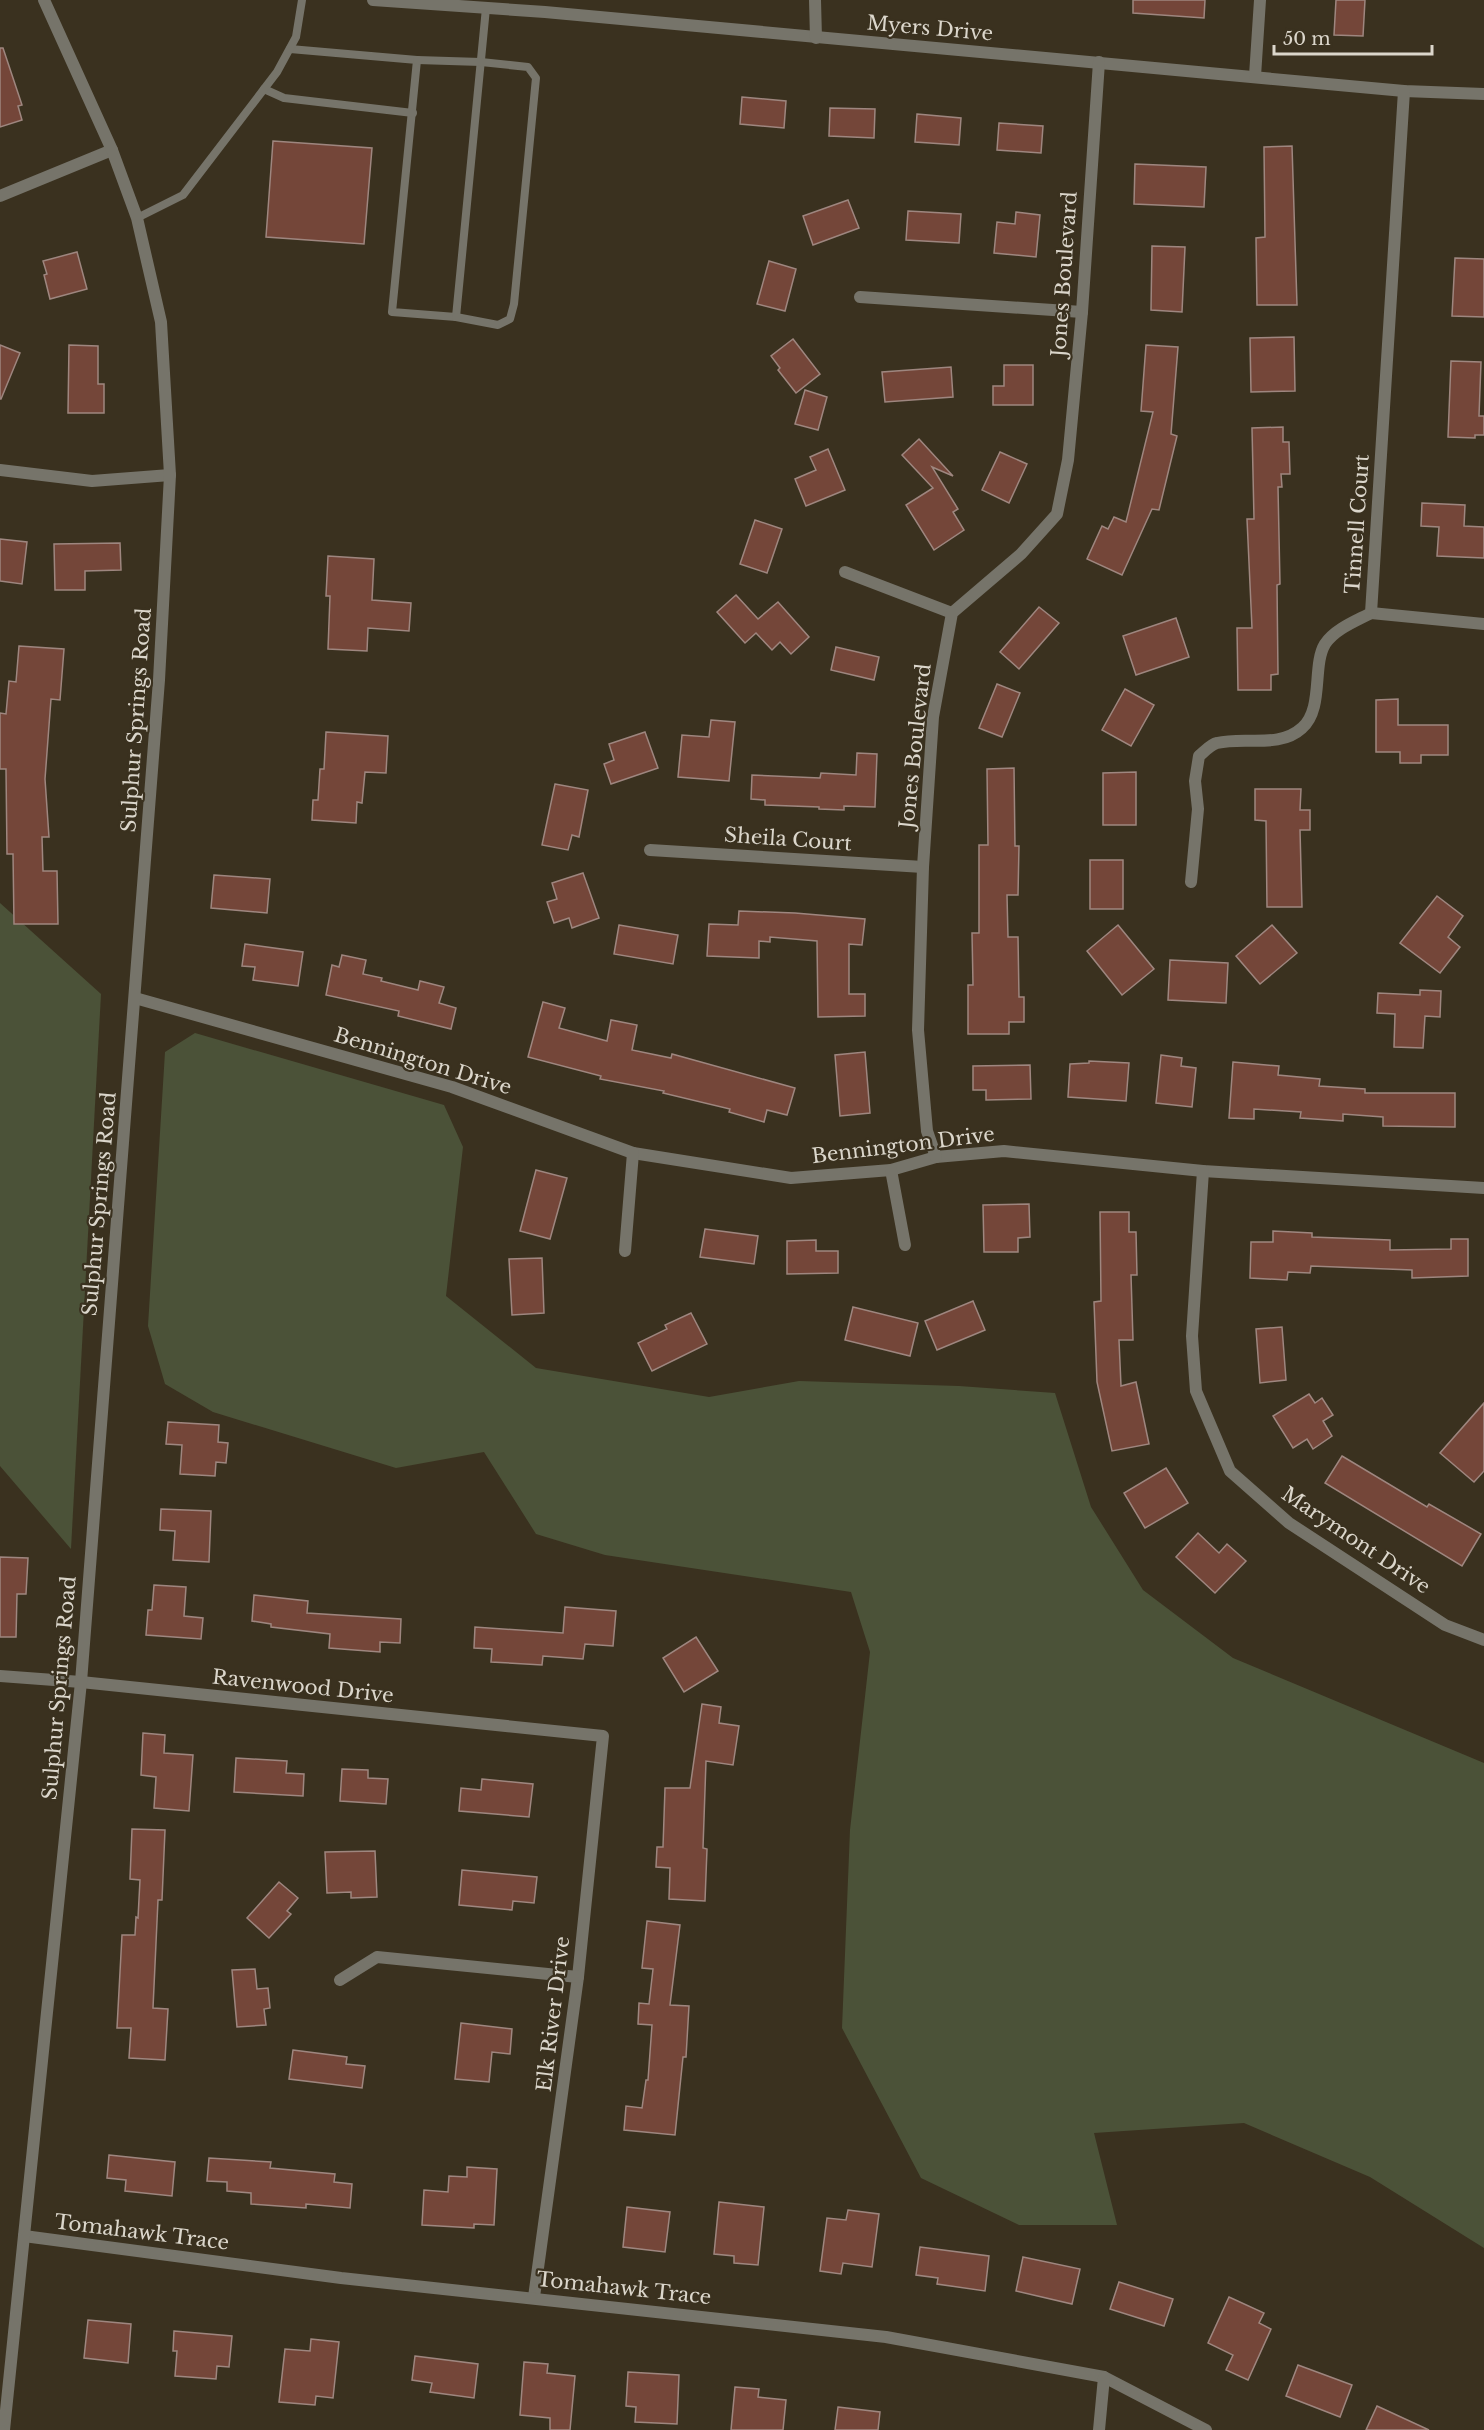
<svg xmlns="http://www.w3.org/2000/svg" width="1484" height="2430" viewBox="0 0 1484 2430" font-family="'Libre Baskerville',serif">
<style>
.green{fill:#4b5238}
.building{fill:#744639;stroke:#9e867f;stroke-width:1.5}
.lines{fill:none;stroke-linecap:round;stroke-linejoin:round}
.service{stroke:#76746a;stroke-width:8}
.minor{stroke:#76746a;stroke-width:12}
.tertiary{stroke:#76746a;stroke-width:12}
.labels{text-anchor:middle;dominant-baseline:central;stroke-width:4.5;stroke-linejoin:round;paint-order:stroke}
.street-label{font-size:20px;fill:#dbd6cb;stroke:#3a311f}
</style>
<rect width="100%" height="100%" fill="#3a311f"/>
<!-- green -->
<g class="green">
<polygon points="0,903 101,994 71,1549 0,1466"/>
<polygon points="195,1033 444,1105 463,1147 446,1296 536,1368 709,1397 799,1381 959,1386 1055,1393 1091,1507 1143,1590 1233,1658 1484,1763 1484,2248 1370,2177 1244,2123 1094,2133 1117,2225 1019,2225 921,2178 842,2028 850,1830 870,1652 851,1592 605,1555 536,1534 484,1452 396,1468 213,1412 165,1384 148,1326 165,1052"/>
</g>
<!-- building -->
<g class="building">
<polygon points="1133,0 1205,0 1204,18 1133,13"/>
<polygon points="1336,0 1365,0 1363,36 1334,35"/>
<polygon points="0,48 3,48 22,105 18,106 22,120 0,127"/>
<polygon points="742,97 786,101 784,128 740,124"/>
<polygon points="830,108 875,109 874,138 829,136"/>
<polygon points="917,114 961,118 959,145 915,142"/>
<polygon points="999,123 1043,126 1041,153 997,150"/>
<polygon points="273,141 372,148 364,244 266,237"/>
<polygon points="1292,146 1297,305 1257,305 1256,238 1265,237 1264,147"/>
<polygon points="1135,164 1206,167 1204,207 1134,204"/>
<polygon points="848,200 859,228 813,245 803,216"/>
<polygon points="908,211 961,214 959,243 906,240"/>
<polygon points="1016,212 1040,215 1036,257 994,253 997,222 1015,224"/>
<polygon points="1152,246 1185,247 1182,312 1151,310"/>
<polygon points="77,252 87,289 50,299 44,275 47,274 43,261"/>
<polygon points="1455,258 1484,259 1484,317 1452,316"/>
<polygon points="769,261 796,269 785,311 757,304"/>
<polygon points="1294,337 1295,391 1251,392 1250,338"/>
<polygon points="793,339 820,374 796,393 778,370 780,368 771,356"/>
<polygon points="0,345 20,353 1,399 0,399"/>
<polygon points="69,345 98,346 98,384 104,384 104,413 68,413"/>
<polygon points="1146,345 1178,347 1171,434 1177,436 1159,510 1152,509 1122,575 1087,559 1102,526 1108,529 1114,517 1126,522 1153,412 1141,411"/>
<polygon points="1451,361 1481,362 1479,416 1484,416 1484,435 1475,435 1475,438 1448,437"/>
<polygon points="1004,365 1033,365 1033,405 993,405 993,386 1004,386"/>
<polygon points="951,367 953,397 885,402 882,372"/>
<polygon points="805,390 827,397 818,430 795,424"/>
<polygon points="1283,427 1283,442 1289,442 1290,474 1281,474 1282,487 1278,487 1280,584 1277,585 1278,674 1271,675 1271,690 1238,690 1237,628 1252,628 1247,519 1254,519 1252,428"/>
<polygon points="919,439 953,476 932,467 958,509 953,512 964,530 934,550 906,505 933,488 902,455"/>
<polygon points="828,449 845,490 806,506 795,479 816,470 810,457"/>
<polygon points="1000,452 1027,464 1009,503 982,490"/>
<polygon points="1422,503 1465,505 1464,526 1484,527 1484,558 1437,556 1439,527 1421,526"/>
<polygon points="755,520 782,529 767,573 740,564"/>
<polygon points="0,539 27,542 22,584 0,581"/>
<polygon points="120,543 121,570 85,571 85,590 55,590 54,544"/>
<polygon points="328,556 374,559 372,600 411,603 409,631 368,628 367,651 328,649 330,596 326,596"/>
<polygon points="736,595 758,619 778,602 809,637 791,654 780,642 772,650 756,633 745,643 717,612"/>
<polygon points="1039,607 1059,623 1019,669 1000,652"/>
<polygon points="1176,618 1189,657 1136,675 1123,636"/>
<polygon points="19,646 64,649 60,700 51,699 45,779 49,837 42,837 43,871 57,871 58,924 14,924 13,854 7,854 6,769 0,769 0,713 6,714 9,681 16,682"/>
<polygon points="836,647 879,657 874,680 831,670"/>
<polygon points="997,684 1020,693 1002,737 979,728"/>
<polygon points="1125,689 1154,705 1131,746 1102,730"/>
<polygon points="1398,699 1398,725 1448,725 1448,755 1421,755 1421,763 1400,763 1400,752 1376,752 1376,700"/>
<polygon points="711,720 735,722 729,781 678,777 682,735 709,737"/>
<polygon points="326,732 388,736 386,773 365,772 362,803 357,802 356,823 312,820 313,800 318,800 320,769 324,769"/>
<polygon points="645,732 658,768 611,784 604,764 614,760 609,744"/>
<polygon points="857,753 877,754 875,807 844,806 844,810 819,809 819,807 765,805 765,800 751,799 752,775 820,778 821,773 856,775"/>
<polygon points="1014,768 1015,846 1019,846 1018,895 1007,895 1008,937 1018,937 1019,997 1024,997 1024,1022 1009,1022 1009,1034 968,1034 968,985 973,985 972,933 979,933 979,845 988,845 987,769"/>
<polygon points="1136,772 1136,825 1103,825 1103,773"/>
<polygon points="555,784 588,790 579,837 572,835 568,850 542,845"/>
<polygon points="1255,789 1301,789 1300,810 1310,810 1310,830 1300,830 1302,907 1267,907 1266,821 1255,820"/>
<rect x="1090" y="860" width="33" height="49"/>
<polygon points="583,873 599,918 572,928 569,918 554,923 547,902 557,899 552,883"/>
<polygon points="214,875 270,879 267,913 211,908"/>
<polygon points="1437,896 1463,916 1448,937 1460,947 1440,973 1400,943"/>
<polygon points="739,911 795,913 865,919 862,945 849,944 849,994 865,994 865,1016 818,1017 817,941 770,937 770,942 759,941 759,958 707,956 709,924 738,925"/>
<polygon points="619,925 678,935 673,964 614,954"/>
<polygon points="1118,925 1154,969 1122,995 1087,951"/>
<polygon points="1272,925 1297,953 1260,984 1236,956"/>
<polygon points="245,944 303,952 298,986 253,980 255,967 242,966"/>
<polygon points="342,955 366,960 363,974 382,978 381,981 418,990 420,981 444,987 439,1003 456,1008 451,1029 398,1016 399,1011 326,995 332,965 339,967"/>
<polygon points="1170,960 1228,963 1226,1003 1168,1000"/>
<polygon points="1420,990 1441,991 1440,1017 1425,1016 1423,1048 1394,1047 1395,1014 1377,1013 1378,993 1420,995"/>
<polygon points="543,1002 565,1008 559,1028 607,1041 611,1020 637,1025 632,1050 671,1058 672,1054 795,1088 787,1115 767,1110 764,1122 729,1112 730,1109 663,1093 664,1091 600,1079 601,1076 528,1057"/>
<polygon points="865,1052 870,1113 840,1116 835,1055"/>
<polygon points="1161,1055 1182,1058 1181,1066 1196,1068 1192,1107 1156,1103"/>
<polygon points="1089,1061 1129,1063 1126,1101 1068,1097 1070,1064 1089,1063"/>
<polygon points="1233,1062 1279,1066 1278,1075 1320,1079 1319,1086 1365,1089 1365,1093 1455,1093 1455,1127 1383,1126 1383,1117 1343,1114 1343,1121 1300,1118 1301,1112 1254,1109 1254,1119 1229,1118"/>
<polygon points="1030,1065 1031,1099 986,1100 986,1090 973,1090 973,1066"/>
<polygon points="536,1170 567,1178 550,1239 520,1231"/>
<polygon points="1029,1204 1030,1237 1018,1238 1018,1252 984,1252 983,1205"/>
<polygon points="1100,1212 1129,1212 1129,1232 1136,1232 1137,1275 1131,1275 1133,1340 1119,1340 1121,1386 1136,1382 1149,1444 1112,1451 1097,1382 1094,1302 1101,1301"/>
<polygon points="705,1229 758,1236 754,1264 700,1257"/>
<polygon points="1273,1231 1312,1233 1312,1237 1390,1240 1390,1250 1451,1249 1451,1239 1468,1239 1468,1276 1412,1278 1412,1270 1311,1266 1310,1273 1288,1272 1287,1280 1250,1278 1251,1242 1273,1242"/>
<polygon points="816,1240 816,1251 838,1251 838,1273 787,1274 787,1241"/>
<polygon points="542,1258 544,1313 512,1315 509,1259"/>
<polygon points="973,1301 985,1330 937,1350 925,1321"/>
<polygon points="853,1307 918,1323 910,1356 845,1340"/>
<polygon points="691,1313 707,1344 652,1371 638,1343 667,1329 665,1325"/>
<polygon points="1282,1327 1286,1380 1260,1383 1256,1329"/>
<polygon points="1309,1394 1315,1403 1322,1398 1333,1415 1323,1421 1332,1436 1313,1449 1307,1439 1293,1448 1273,1416"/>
<polygon points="1484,1403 1484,1471 1474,1482 1440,1453"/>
<polygon points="168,1422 219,1425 218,1442 228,1443 226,1463 216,1462 215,1476 180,1474 182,1445 166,1444"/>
<polygon points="1342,1456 1427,1507 1429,1504 1481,1534 1462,1566 1325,1483"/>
<polygon points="1166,1468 1188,1503 1145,1528 1124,1493"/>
<polygon points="161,1509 211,1511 209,1562 173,1560 175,1531 160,1530"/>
<polygon points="1198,1533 1219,1553 1227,1544 1246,1561 1215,1593 1176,1557"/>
<polygon points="0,1557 28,1558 26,1594 17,1594 16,1637 0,1637"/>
<polygon points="154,1585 186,1587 184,1616 203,1618 201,1639 146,1635 148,1610 152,1610"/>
<polygon points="254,1595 308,1601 307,1613 401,1619 400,1643 380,1642 380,1652 329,1648 330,1634 271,1627 271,1624 252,1621"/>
<polygon points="565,1607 616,1611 613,1646 585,1644 583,1659 543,1656 542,1665 491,1662 492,1649 474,1648 475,1627 563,1633"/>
<polygon points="696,1637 718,1671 684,1692 663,1658"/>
<polygon points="702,1704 721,1707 719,1723 739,1726 733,1765 706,1761 703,1848 707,1849 705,1901 669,1899 670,1868 656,1867 657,1847 663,1847 665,1788 690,1788"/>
<polygon points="143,1733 165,1735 164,1753 193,1755 189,1811 154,1808 156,1777 141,1775"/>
<polygon points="236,1758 287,1761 286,1773 304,1774 303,1796 234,1792"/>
<polygon points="342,1769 368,1770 368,1778 388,1779 386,1804 340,1801"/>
<polygon points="482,1779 533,1784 529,1817 459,1811 461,1788 481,1790"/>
<polygon points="132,1829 165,1830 162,1900 158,1900 153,2008 168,2009 165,2060 129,2058 131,2028 117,2028 122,1935 135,1935 136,1917 138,1918 140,1880 130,1879"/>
<polygon points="375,1851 377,1897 351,1898 351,1892 327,1893 325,1852"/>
<polygon points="462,1870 537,1877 534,1903 513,1901 512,1910 459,1905"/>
<polygon points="279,1882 298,1898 287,1911 291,1914 269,1938 247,1918"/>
<polygon points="647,1921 680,1925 670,2005 689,2006 686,2057 683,2057 675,2135 624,2130 626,2106 642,2108 646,2080 648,2080 652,2025 638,2024 639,2003 649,2004 653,1969 642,1968"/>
<polygon points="255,1969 257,1989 268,1988 270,2008 264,2009 266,2025 237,2027 232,1970"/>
<polygon points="461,2023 512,2029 510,2054 492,2052 489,2082 455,2079"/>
<polygon points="293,2050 347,2057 346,2064 365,2066 362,2088 289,2079"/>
<polygon points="109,2155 175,2162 172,2196 125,2191 126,2180 107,2178"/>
<polygon points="209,2158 271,2162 270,2168 335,2174 334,2182 352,2184 350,2208 306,2204 306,2208 251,2204 251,2193 227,2191 227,2182 207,2181"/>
<polygon points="467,2167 497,2169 494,2225 474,2224 474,2228 422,2225 424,2190 448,2192 449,2176 467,2177"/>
<polygon points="719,2202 764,2207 758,2265 734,2263 734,2256 714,2254"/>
<polygon points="627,2207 670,2212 665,2252 623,2247"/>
<polygon points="848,2210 879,2214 872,2267 843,2263 841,2274 820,2271 827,2218 846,2220"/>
<polygon points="920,2247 989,2256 985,2291 937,2284 938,2278 916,2275"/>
<polygon points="1023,2257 1080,2269 1072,2304 1016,2291"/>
<polygon points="1119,2282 1173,2299 1164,2326 1110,2309"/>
<polygon points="1229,2297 1264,2313 1259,2323 1271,2329 1248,2380 1226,2370 1233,2355 1208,2343"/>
<polygon points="88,2320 131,2324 128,2363 84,2358"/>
<polygon points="174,2331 232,2336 229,2367 217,2366 216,2379 175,2376 177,2351 173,2351"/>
<polygon points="311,2339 339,2342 333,2398 316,2396 315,2405 279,2402 285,2349 310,2351"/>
<polygon points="415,2356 478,2364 474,2398 430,2392 432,2383 412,2380"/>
<polygon points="524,2362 548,2364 547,2373 575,2376 570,2430 550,2430 550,2418 520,2415"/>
<polygon points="1298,2365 1352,2385 1340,2417 1286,2396"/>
<polygon points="628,2372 679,2375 677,2424 635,2422 636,2407 626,2406"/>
<polygon points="735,2387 759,2389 758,2397 786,2400 783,2430 731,2430"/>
<polygon points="1377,2406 1429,2430 1366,2430"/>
<polygon points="838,2407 880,2412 878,2430 835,2430"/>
</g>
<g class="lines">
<!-- service -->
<g class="service">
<polyline points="290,49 417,60 392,312 456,317 486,8"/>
<polyline points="417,60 481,62 528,67 536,78 514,304 510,319 498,325 456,317"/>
<polyline points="264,89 284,98 413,113"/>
<polyline points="137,218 183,195 264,89 277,72 296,37 302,0"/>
</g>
<!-- minor -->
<g class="minor">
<polyline points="373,0 545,12 1404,91 1484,94"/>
<polyline points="815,0 816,38"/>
<polyline points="1255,76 1260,0"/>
<polyline points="0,196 112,150"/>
<polyline points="860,297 1082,312"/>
<polyline points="0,470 92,481 170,475"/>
<polyline points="845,572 952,613"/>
<polyline points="1371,613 1484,624"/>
<polyline points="650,850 923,867"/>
<path d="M1191 882 1198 809 1195 781 1199 756C1204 752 1211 744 1217 743 1245 736 1279 749 1302 728 1324 709 1312 665 1325 644 1335 629 1356 621 1371 613L1404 91"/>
<polyline points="135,998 452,1087 633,1153 791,1178 891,1170 936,1157 1004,1151 1203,1171 1484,1188"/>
<polyline points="936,1157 927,1131 918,1030 923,867 933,717 952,613 1021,554 1057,514 1068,460 1082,312 1099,62"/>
<polyline points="891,1170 905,1245"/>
<polyline points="1203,1171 1192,1336 1196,1391 1230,1471 1289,1523 1445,1625 1484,1640"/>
<polyline points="625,1251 633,1153"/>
<polyline points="0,1676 81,1682 603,1736 578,1977 534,2297"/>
<polyline points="340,1980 377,1957 578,1977"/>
<polyline points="24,2236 341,2278 886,2337 1104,2377 1206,2430"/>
<polyline points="1099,2430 1104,2377"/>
</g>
<!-- tertiary -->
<polyline class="tertiary" points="4,2430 81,1682 159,680 170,475 161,322 137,218 112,150 44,0"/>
</g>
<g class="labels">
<!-- street labels -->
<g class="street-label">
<text transform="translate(930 28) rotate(5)">Myers Drive</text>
<text transform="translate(1064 274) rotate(-86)">Jones Boulevard</text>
<text transform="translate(1357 524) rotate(-86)">Tinnell Court</text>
<text transform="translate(136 720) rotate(-86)">Sulphur Springs Road</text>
<text transform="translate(915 746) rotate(-84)">Jones Boulevard</text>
<text transform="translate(788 839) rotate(4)">Sheila Court</text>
<text transform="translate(423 1061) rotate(17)">Bennington Drive</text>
<text transform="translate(903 1145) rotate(-7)">Bennington Drive</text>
<text transform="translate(99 1204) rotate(-85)">Sulphur Springs Road</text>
<text transform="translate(1356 1540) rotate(34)">Marymont Drive</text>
<text transform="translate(303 1686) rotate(6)">Ravenwood Drive</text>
<text transform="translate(59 1688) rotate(-85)">Sulphur Springs Road</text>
<text transform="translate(553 2014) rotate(-83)">Elk River Drive</text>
<text transform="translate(142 2232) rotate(7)">Tomahawk Trace</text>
<text transform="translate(624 2288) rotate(6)">Tomahawk Trace</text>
</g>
</g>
<!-- scale -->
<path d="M1274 45v9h158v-9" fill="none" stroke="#dbd6cb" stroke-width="3"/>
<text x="1283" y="45" font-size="18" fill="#dbd6cb" stroke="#3a311f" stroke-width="4.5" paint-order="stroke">50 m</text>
</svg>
